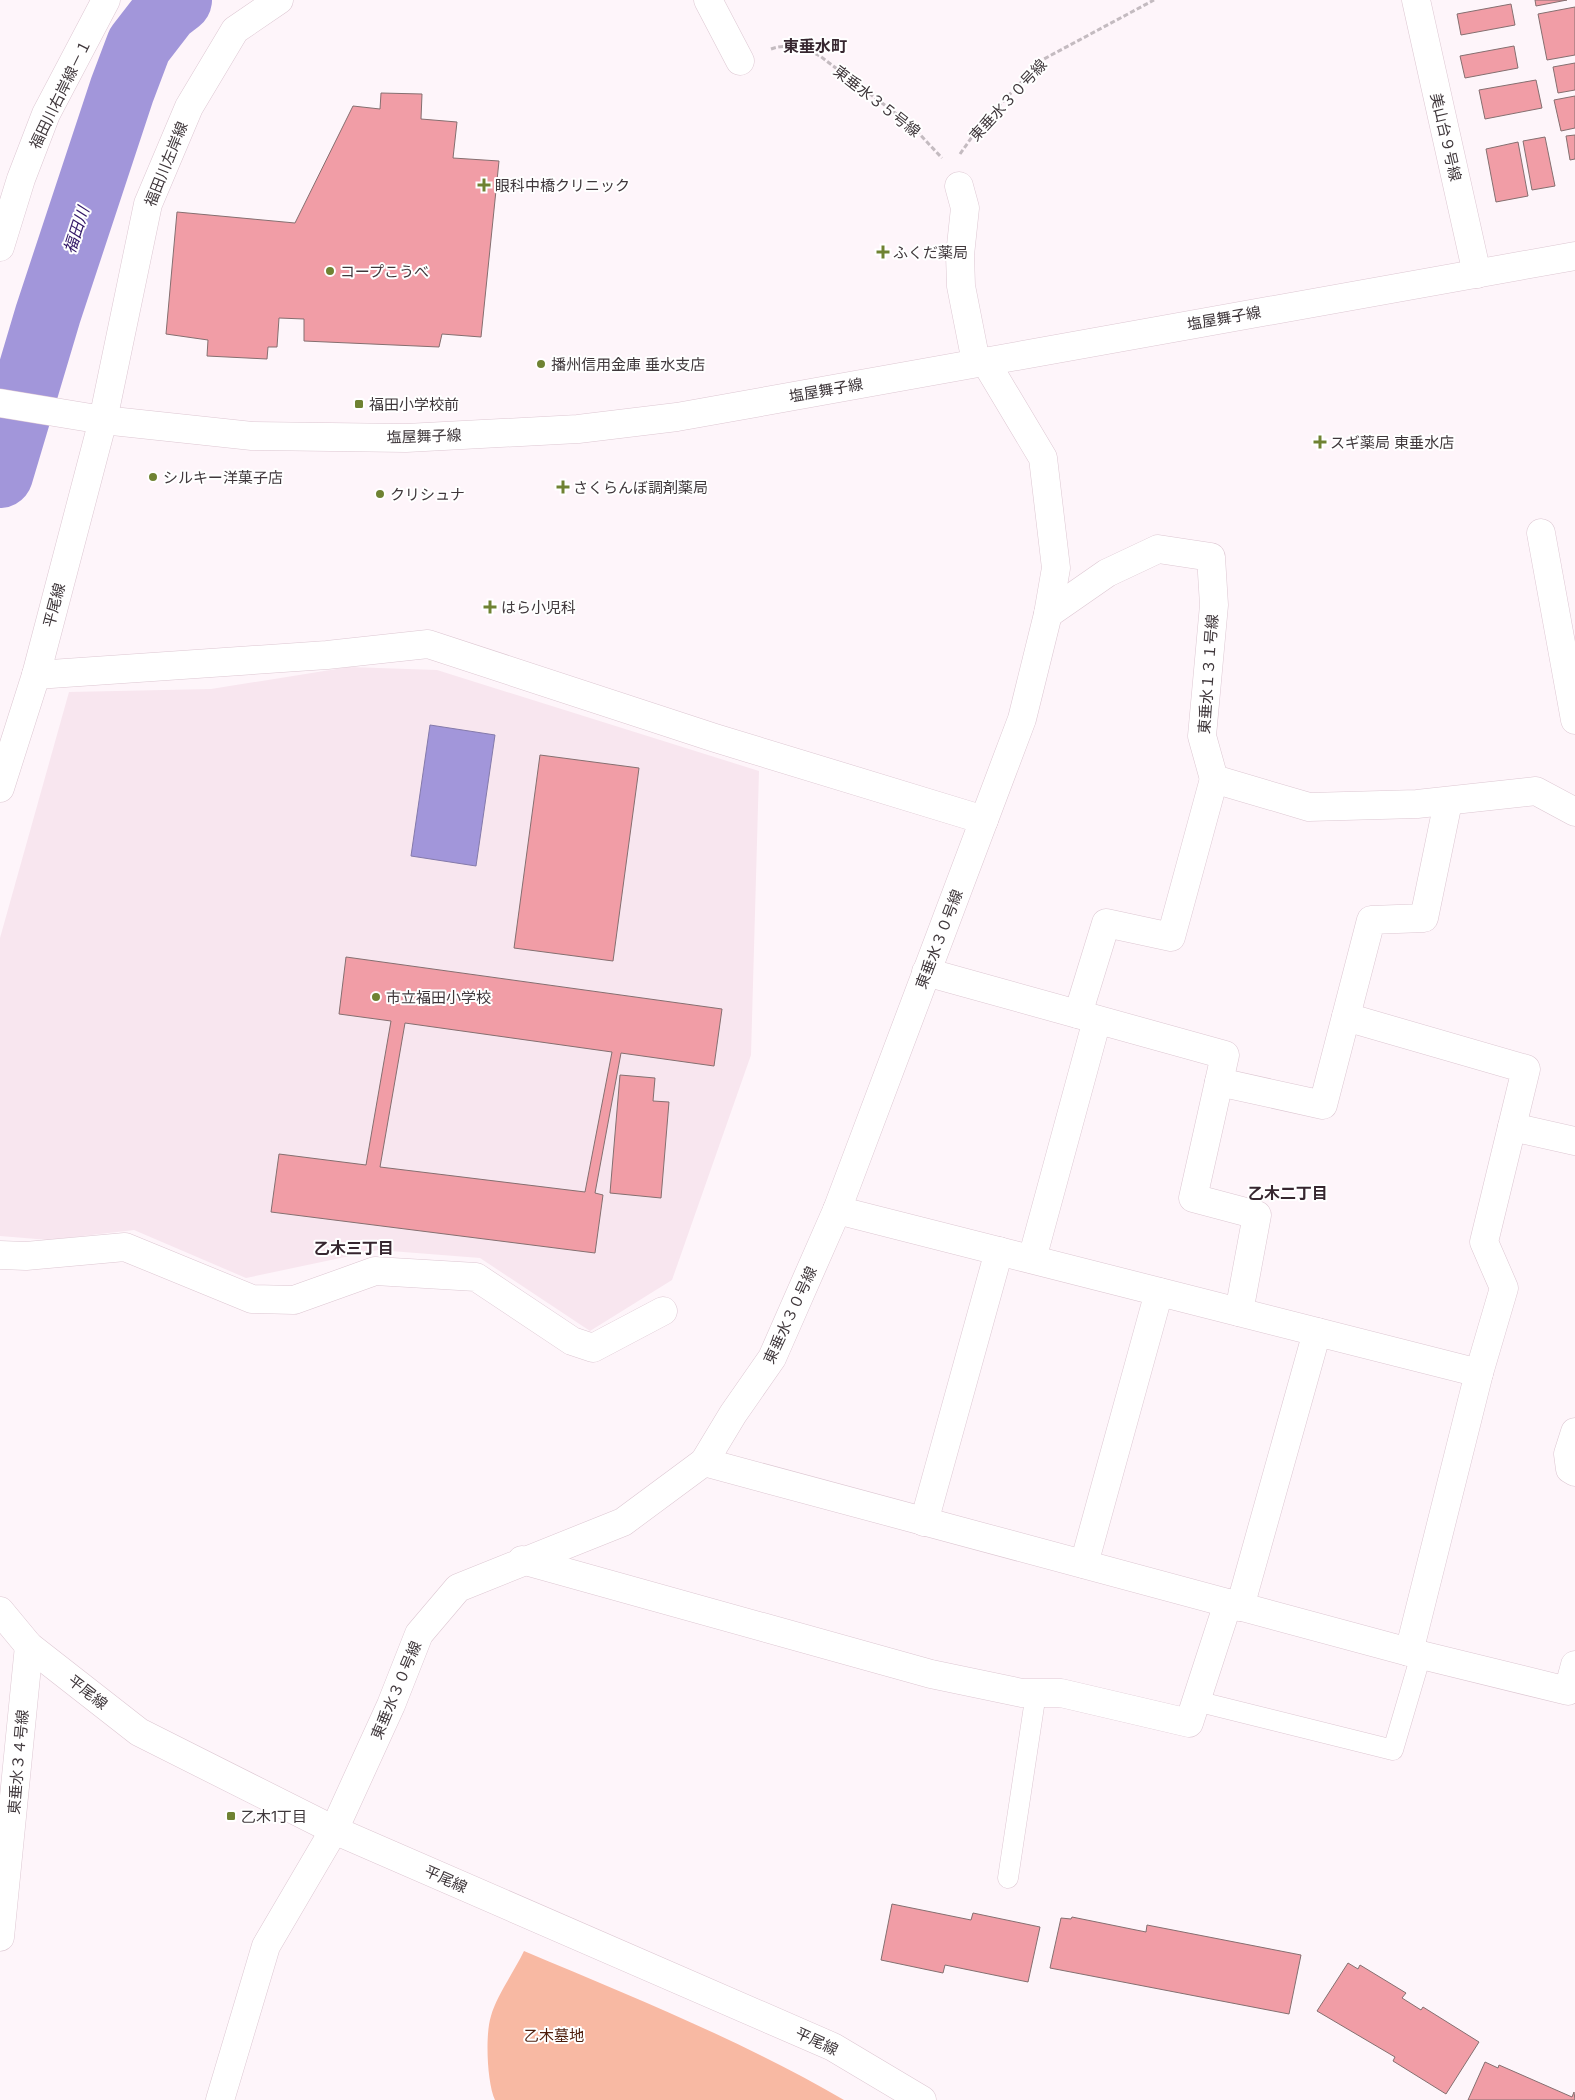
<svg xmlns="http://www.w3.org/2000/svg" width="1575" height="2100" viewBox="0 0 1575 2100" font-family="Inter,'Noto Sans JP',sans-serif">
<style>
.built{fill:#f8e6ef}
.green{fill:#f8b9a3}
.water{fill:#a296da;stroke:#847aaa}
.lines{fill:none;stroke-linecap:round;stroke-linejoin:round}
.river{stroke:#a296da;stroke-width:66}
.building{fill:#f19da6;stroke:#856f70;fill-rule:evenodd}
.lane-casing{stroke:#ddc7d2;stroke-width:21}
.street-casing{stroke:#ddc7d2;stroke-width:29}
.secondary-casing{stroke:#ddc7d2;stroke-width:29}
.path{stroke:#c4bbc0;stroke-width:3;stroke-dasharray:5 2.5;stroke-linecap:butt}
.lane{stroke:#fff;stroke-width:20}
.street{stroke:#fff;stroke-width:28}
.secondary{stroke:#fff;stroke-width:28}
.poi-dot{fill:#6f8232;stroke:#fff;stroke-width:2}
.labels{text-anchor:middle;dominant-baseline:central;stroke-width:4;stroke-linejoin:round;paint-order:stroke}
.street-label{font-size:15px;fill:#3f373b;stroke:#fff}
.poi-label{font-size:15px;fill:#3f373b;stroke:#fff;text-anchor:start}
.park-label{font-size:15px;fill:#4d1d0b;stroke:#fff}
.neighbourhood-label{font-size:16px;font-weight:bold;fill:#36262f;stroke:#fff}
.water-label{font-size:16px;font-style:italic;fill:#311666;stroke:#fff}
</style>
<rect width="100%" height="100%" fill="#fef5fa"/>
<!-- built -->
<polygon class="built" points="349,667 437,670 759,771 751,1055 672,1280 590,1331 480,1258 378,1250 246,1278 134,1230 49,1240 0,1236 0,938 69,692 211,689"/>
<!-- green -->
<path class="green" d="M524 1951C633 1997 743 2041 844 2100H495C487 2083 485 2034 491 2016 496 1997 515 1970 524 1951Z"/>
<!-- water -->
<polygon class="water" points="430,725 495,735 476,866 411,856"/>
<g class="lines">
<!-- river -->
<polyline class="river" points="0,475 48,314 122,90 139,45 166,10 179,0"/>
</g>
<!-- building -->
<g class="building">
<polygon points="1535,0 1567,0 1536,6"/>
<polygon points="1511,4 1515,25 1461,35 1457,14"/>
<polygon points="1575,7 1575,55 1547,60 1538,14"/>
<polygon points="1514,46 1518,68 1465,78 1460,56"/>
<polygon points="1575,63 1575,90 1558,93 1553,67"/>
<polygon points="1536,80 1542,108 1485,119 1479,90"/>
<polygon points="381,93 422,94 421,119 457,122 453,158 499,161 481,337 442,334 439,347 304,341 304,319 279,318 277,347 268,347 267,359 207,356 208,340 166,334 177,212 295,223 353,106 380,109"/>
<polygon points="1575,96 1575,128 1561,131 1554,100"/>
<polygon points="1575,135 1575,159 1570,160 1566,136"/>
<polygon points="1545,137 1555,186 1532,190 1523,141"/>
<polygon points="1518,142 1528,196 1496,202 1486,149"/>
<polygon points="540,755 639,768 613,961 514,948"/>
<path d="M346 957 722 1009 714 1066 621 1053 595 1193 603 1195 595 1253 271 1212 279 1154 366 1165 391 1021 339 1014ZM405 1023 612 1052 585 1192 380 1167Z"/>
<polygon points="620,1075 655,1078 653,1101 669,1102 661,1198 610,1193"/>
<polygon points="892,1904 971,1920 973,1913 1040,1927 1028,1982 945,1965 943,1973 881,1960"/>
<polygon points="1072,1917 1146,1932 1147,1925 1301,1955 1289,2014 1050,1968 1061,1918 1071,1919"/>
<polygon points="1348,1963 1358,1969 1360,1965 1406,1993 1402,1998 1421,2010 1423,2007 1479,2042 1446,2094 1393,2061 1395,2057 1317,2011"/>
<polygon points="1485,2062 1498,2068 1499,2065 1572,2097 1574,2092 1575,2100 1468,2100"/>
</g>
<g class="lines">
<!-- lane casing -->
<g class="lane-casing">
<g id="lane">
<polyline points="1196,1701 1393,1750 1421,1655"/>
<polyline points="1008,1878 1036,1693"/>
</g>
</g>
<!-- street casing -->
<g class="street-casing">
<g id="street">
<polyline points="708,0 740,61"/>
<polyline points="1416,0 1477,274"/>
<polyline points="959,186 965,208 960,255 961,286 976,362"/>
<polyline points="0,247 21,179 46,114 106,0"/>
<polyline points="103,420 148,204 189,107 235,30 279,0"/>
<polyline points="1541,533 1575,720"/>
<polyline points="1048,614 1107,573 1158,549 1211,557 1214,605 1202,736 1214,779 1309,807 1417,804 1536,791 1575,812"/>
<polyline points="36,675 327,655 428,644 715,738 984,820"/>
<polyline points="926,972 1225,1055 1193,1198 1257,1215 1239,1312"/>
<polyline points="1078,1014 1106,923 1171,937 1214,779"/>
<polyline points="1346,1017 1526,1069 1484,1242 1504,1288 1479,1373"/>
<polyline points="1219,1082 1323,1105 1371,920 1424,918 1448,802"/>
<polyline points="1512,1127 1575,1141"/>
<polyline points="837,1210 1479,1373 1409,1652"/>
<polyline points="0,1255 26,1256 125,1247 252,1299 294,1300 375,1271 476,1277 572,1341 593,1348 663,1311"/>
<polyline points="1032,1259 1097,1020"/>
<polyline points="1575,1432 1568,1454 1570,1469 1575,1472"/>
<polyline points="704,1462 1409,1652 1568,1691 1575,1665"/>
<polyline points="924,1522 999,1251"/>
<polyline points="522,1560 931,1674 1022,1693 1061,1693 1189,1723 1228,1603"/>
<polyline points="1084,1564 1159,1292"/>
<polyline points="1240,1607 1317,1332"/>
<polyline points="0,1937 29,1646"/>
<polyline points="220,2100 266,1946 334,1830 391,1705 419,1634 458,1588 623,1522 704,1462 733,1414 772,1358 837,1210 1022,719 1048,614 1056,568 1043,458 985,361"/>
</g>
</g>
<!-- secondary casing -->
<g class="secondary-casing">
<g id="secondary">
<polyline points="0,403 103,420 252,436 406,438 578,429 677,417 1575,256"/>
<polyline points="0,788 36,675 103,420"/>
<polyline points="0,1611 29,1646 139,1732 334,1830 833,2047 922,2100"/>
</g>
</g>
<!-- path -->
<g class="path">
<path d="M771 49C787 43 805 48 820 56L911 125 942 158"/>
<polyline points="960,154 979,127 1042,60 1154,0"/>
</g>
<!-- lane -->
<use href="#lane" class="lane"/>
<!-- street -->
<use href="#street" class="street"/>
<!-- secondary -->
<use href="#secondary" class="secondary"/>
</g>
<!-- markers -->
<g class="poi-dot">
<path d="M481.5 177.5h5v5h5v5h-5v5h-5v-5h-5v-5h5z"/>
<path d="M880.5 244.5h5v5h5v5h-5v5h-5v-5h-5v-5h5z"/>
<circle cx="330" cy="271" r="5"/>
<circle cx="541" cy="364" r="5"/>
<rect x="354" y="399" width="10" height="10" rx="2.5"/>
<path d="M1317.5 434.5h5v5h5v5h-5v5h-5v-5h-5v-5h5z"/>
<circle cx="153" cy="477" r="5"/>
<path d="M560.5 479.5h5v5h5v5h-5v5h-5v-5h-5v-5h5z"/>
<circle cx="380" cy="494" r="5"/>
<path d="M487.5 599.5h5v5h5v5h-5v5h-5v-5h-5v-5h5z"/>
<circle cx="376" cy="997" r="5"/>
<rect x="226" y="1811" width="10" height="10" rx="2.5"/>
</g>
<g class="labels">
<!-- street labels -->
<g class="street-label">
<text transform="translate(60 94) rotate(-64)">福田川右岸線－１</text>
<text transform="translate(1008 100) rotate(-47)">東垂水３０号線</text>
<text transform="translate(877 101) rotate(38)">東垂水３５号線</text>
<text transform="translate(1446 137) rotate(77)">美山台９号線</text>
<text transform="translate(166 164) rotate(-68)">福田川左岸線</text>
<text transform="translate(1224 318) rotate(-10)">塩屋舞子線</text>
<text transform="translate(826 390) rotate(-10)">塩屋舞子線</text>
<text transform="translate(424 436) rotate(-2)">塩屋舞子線</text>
<text transform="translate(54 605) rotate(-75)">平尾線</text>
<text transform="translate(1208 674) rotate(-86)">東垂水１３１号線</text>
<text transform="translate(939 939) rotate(-69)">東垂水３０号線</text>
<text transform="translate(790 1315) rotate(-65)">東垂水３０号線</text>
<text transform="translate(396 1690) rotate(-67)">東垂水３０号線</text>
<text transform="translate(88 1692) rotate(38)">平尾線</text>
<text transform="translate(18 1762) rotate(-85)">東垂水３４号線</text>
<text transform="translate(446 1879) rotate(24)">平尾線</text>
<text transform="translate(817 2041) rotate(25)">平尾線</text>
</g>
<!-- poi labels -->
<g class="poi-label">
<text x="495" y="185">眼科中橋クリニック</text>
<text x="893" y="252">ふくだ薬局</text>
<text x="340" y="271">コープこうべ</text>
<text x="551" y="364">播州信用金庫 垂水支店</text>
<text x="369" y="404">福田小学校前</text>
<text x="1330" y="442">スギ薬局 東垂水店</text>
<text x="163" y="477">シルキー洋菓子店</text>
<text x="573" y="487">さくらんぼ調剤薬局</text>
<text x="390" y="494">クリシュナ</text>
<text x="501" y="607">はら小児科</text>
<text x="386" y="997">市立福田小学校</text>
<text x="241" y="1816">乙木1丁目</text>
</g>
<!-- park labels -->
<g class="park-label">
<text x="554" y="2035">乙木墓地</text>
</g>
<!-- neighbourhood labels -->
<g class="neighbourhood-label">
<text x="815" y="46">東垂水町</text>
<text x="1288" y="1193">乙木二丁目</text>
<text x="354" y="1248">乙木三丁目</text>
</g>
<!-- water labels -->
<g class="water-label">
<text transform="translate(76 230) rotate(-72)">福田川</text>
</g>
</g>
</svg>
